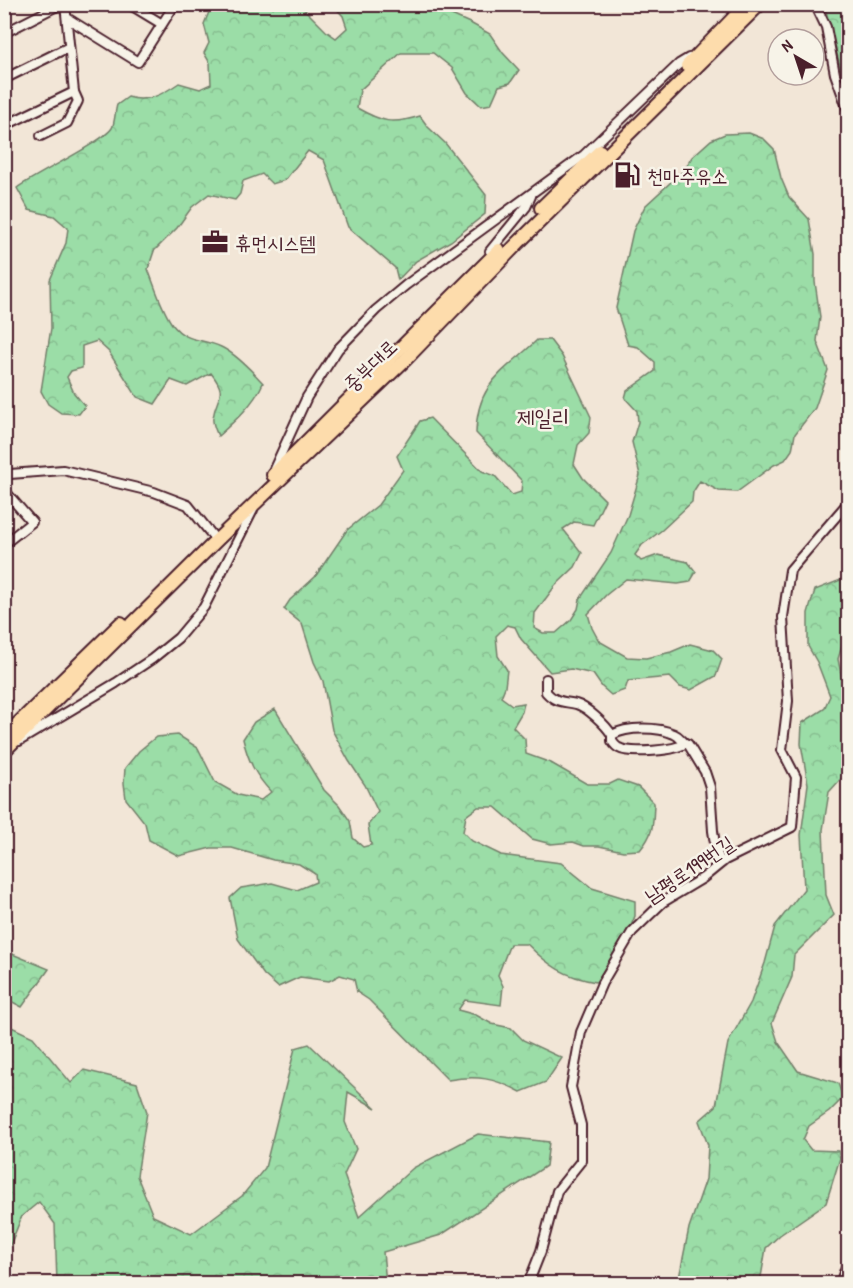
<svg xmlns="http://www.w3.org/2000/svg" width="853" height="1288" viewBox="0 0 853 1288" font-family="'Patrick Hand','Poor Story',sans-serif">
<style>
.forest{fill:url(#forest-crowns);stroke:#727e69;stroke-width:1.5}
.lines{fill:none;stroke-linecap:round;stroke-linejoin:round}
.street-casing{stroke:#4a1f2b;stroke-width:12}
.secondary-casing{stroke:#4a1f2b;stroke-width:15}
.primary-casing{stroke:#4a1f2b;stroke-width:16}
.street{stroke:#f7f3e8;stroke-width:8}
.secondary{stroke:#f7f3e8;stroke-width:10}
.primary{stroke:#fddcac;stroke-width:12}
.labels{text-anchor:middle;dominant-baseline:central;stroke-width:5;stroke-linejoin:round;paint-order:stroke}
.poi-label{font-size:20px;fill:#4a1f2b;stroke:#f7f3e8;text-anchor:start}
.street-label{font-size:20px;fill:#4a1f2b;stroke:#f7f3e8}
.quarter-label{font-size:22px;fill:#4a1f2b;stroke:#f7f3e8}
</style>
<defs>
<pattern id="forest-crowns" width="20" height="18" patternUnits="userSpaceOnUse" patternTransform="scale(1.5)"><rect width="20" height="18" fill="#9bdda7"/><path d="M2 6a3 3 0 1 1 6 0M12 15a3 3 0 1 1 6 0" fill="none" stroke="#87bd90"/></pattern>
</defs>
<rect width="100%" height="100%" fill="#f2e6d7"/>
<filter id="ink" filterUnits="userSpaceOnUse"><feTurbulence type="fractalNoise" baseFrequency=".0167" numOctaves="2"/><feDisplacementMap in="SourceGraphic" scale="12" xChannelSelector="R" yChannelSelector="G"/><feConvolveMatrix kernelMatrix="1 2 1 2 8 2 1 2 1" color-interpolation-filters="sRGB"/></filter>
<g filter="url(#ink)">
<!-- forest -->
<g class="forest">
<path d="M212 5H300L326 31 336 38 347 28 343 16 333 5H429L472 24 490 34 503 53 519 70 510 83 499 86 491 104 481 106 467 93 452 68 433 53H401L360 90 357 108C382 122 392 125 420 116L428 127 445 143 486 195 485 214 451 241 416 261 398 280 395 268 348 227 324 160 308 151 285 180 272 184 262 174 243 181 240 194 235 200 209 194 192 207 177 228 154 251 148 269C155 287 161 308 172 324 186 343 202 338 221 347 234 353 253 372 263 383 254 404 235 421 218 436 216 431 212 423 213 418 216 395 229 396 211 373L187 386 171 380 155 404 137 397 109 352 97 341 82 346V368L71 371 67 377 74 393 85 406 79 414 61 413 48 404 41 391 51 328 50 280 66 243 68 228 54 216 29 210 17 188C36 174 103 142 112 128 115 122 115 111 117 105L128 97C148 103 163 94 179 83L200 89 211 84 210 63 204 53 209 43 204 24Z"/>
<polygon points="826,5 848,5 848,97 825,7"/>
<path d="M749 133 764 139 774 149 781 178 789 197 809 219 815 254V282L820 317 817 341 828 370 815 408 795 434 792 450 785 460 774 465 737 492 719 491 700 481 693 492 692 502 662 530 642 545 635 555 641 561 658 555 688 562 696 572 690 582 678 584 626 579 606 595 588 614 592 628 599 641 627 657 646 658 671 652 690 644 713 650 722 659 716 676 691 690 680 687 670 677 628 681 625 690 611 695 602 687 593 674 571 669 550 672 521 639 515 627 507 625 496 636 498 656 507 670 505 687 501 697 512 705 524 703 522 712 513 727 525 739 526 754 551 763 587 784H610L618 780 638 787 654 803C653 825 654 833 640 850L623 851 599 846H584L573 842 551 844 532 839 495 807H478L466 816 463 832 472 841 501 855 561 863 592 888 635 901V916L628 933 596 982C565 977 549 966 527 944H510L498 975 503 986 501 1005 465 1000 458 1010 476 1015 492 1024 511 1028 523 1040 562 1058 546 1082 521 1092C494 1078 478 1075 448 1080L369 1000 357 992 354 979 340 975 329 981 300 977 278 987 264 975 238 939 230 898 241 888 272 883 297 890 316 882 315 874 299 864 273 860 232 848H211L179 856 149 840 145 823 126 799 124 783 125 768 139 751 156 737 178 735 198 748 215 782 238 795 261 800 271 792C255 775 248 760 243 739L254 722 275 709 324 790 339 805 350 821 353 838 363 847 371 845 368 825 378 812 365 785 349 761 332 730 323 681 314 662 302 624 284 609 290 600 315 577 347 530 378 505 403 470 397 456 420 421 430 418 482 471 495 476 512 495 521 492 522 481 476 433C477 382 504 372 537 340H550L562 356 591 417 589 433 578 445 574 464 583 478 605 500 593 525 574 522 563 529 582 553 575 567 555 586 535 613 534 628 543 633H556L571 620 578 609 580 599 611 553 628 515 640 475 632 442 638 422 637 411 625 398 627 391 655 371V362L638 347 628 345 616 308 633 231 645 206 684 170 692 157 711 140 725 134Z"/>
<polygon points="848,577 848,626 838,659 844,689 846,729 848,730 848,771 829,792 823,830 826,895 834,915 794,955 792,977 772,1023 778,1042 798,1071 838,1083 843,1098 829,1112 809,1126 803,1140 811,1150 838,1151 840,1158 826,1203 780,1235 766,1248 760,1283 678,1283 689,1228 706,1179 708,1145 699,1121 716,1106 728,1043 751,1002 765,963 775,926 804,889 801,835 808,784 801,744 802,723 824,709 830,696 817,662 808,646 808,613 815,590"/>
<polygon points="5,951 49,969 22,1007 5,998"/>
<polygon points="5,1024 33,1037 71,1083 84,1070 137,1083 147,1112 137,1176 153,1216 191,1234 242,1196 265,1168 295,1048 309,1044 376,1108 348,1092 345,1122 356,1149 344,1175 359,1217 413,1168 478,1134 549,1142 546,1166 441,1235 383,1252 386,1283 57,1283 55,1224 39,1202 22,1216 5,1258"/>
</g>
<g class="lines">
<!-- street casing -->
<g class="street-casing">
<g id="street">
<polyline points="129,4 162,24"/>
<polyline points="815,4 826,27 835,74 848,110"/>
<polyline points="67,18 138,62 175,4"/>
<polyline points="4,33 61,4"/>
<polyline points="4,79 69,47"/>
<polyline points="4,126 74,92 65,4"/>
<polyline points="41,136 67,123 78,101 74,92"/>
<polyline points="490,251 526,207 531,196"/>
<polyline points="274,469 307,397 338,349 376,310 406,285 584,155 679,64 689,58"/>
<polyline points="4,470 10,474 63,470 154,492 188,505 212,535"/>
<polyline points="4,490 32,522 4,544"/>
<path d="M546 679V692C556 703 563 701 576 704 587 707 606 725 612 735"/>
<polyline points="19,741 116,683 152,659 178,638 204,607 253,510"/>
<path d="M685 743C678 751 629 754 619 748 616 747 614 744 612 741V735C627 726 659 727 674 734 679 736 681 740 685 743L688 744 705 772 710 787 713 831 716 850 721 863"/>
<polyline points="528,1284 541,1251 557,1191 581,1161 581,1125 571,1087 581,1032 602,983 632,932 663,902 703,878 725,860 792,827 796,777 782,750 788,701 783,617 790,570 846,505 848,499"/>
<polyline points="840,1284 848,1261"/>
</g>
</g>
<!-- secondary casing -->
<g class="secondary-casing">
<polyline id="secondary" points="841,1284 848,1281"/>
</g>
<!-- primary casing -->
<g class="primary-casing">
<g id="primary">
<polyline points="687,66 747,4"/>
<polyline points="541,208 600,151"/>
<polyline points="273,475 499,250"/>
<polyline points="4,737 121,623"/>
<polyline points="4,751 219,538 406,359 518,243 760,4"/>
</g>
</g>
<!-- street -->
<use href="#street" class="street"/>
<!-- secondary -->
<use href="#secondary" class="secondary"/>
<!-- primary -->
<use href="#primary" class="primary"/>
</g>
</g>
<!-- icons -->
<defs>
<g id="fuel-bare" transform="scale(2.07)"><path d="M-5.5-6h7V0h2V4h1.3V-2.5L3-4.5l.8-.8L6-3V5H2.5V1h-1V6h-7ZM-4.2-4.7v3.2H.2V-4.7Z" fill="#4a1f2b" stroke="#f7f3e8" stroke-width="2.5" paint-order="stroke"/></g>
<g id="office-bare" transform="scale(2.07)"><path d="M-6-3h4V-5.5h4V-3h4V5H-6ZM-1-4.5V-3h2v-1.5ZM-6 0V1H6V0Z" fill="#4a1f2b" stroke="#f7f3e8" stroke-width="2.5" paint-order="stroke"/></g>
</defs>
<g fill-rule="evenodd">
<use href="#fuel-bare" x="627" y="175"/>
<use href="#office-bare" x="215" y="242"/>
</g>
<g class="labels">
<!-- poi labels -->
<g class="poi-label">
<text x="647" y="175">천마주유소</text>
<text x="235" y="242">휴먼시스템</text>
</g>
<!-- street labels -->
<g class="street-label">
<text transform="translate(370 365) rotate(-44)">중부대로</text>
<text transform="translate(689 869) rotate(-34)">남평로199번길</text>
</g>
<!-- quarter labels -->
<g class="quarter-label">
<text x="543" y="417">제일리</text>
</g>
</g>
<!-- margin -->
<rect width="853" height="1288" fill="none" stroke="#f7f3e8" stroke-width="24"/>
<rect x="12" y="12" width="829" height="1264" fill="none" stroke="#4a1f2b" stroke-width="2" filter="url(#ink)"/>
<!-- north arrow -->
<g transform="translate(796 57) rotate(321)"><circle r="28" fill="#f7f3e8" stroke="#b29e9c" stroke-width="1.5"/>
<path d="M0-4.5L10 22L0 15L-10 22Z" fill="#4a1f2b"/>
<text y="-9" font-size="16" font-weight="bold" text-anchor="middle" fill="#4a1f2b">N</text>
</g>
</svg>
